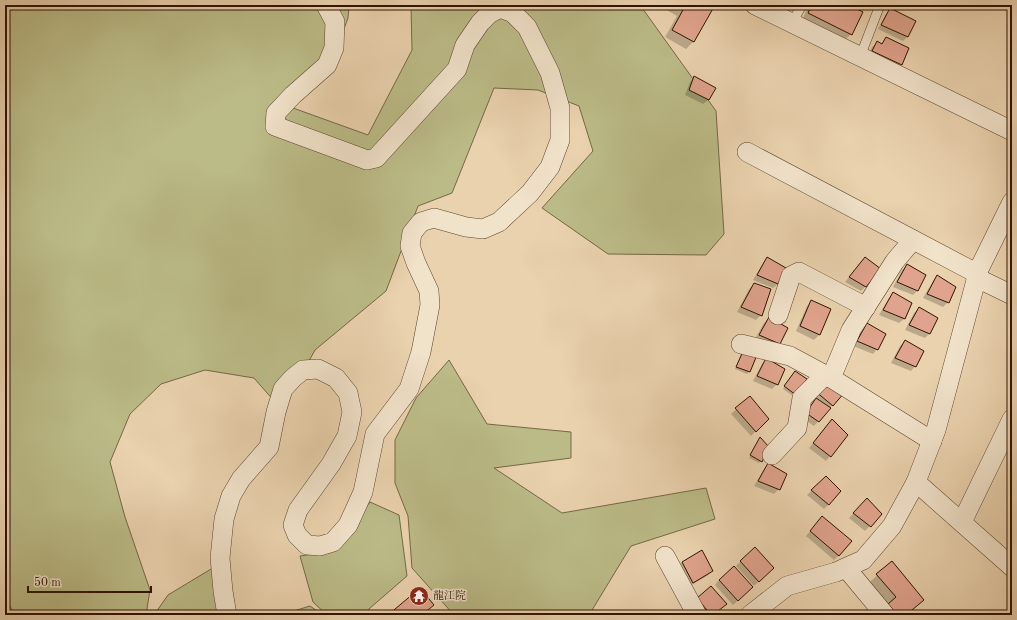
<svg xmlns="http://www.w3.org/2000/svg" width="1017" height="620" viewBox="0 0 1017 620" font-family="'Old Standard TT','Noto Serif JP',serif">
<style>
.green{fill:#bbbb87;stroke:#756844}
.shadow{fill:#0003}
.building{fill:#e0a38d;stroke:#2f1400}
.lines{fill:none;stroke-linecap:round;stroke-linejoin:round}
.lane-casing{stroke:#5e442c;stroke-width:10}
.street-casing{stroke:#5e442c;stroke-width:20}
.lane{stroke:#f1e2ca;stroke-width:9}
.street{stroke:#f1e2ca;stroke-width:19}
.labels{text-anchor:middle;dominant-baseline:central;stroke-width:3;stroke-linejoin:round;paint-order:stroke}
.poi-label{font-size:11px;fill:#2f1400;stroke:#f1e2ca;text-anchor:start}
</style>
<rect width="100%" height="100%" fill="#ead2ae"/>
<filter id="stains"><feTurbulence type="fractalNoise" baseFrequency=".005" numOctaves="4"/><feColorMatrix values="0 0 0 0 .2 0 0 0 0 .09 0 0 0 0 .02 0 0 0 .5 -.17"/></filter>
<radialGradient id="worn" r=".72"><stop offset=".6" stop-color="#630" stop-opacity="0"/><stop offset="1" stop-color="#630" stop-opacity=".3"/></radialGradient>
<!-- green -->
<g class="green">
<polygon points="5,5 349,5 348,18 328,72 295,81 293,108 368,135 412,50 411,5 640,5 716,111 724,234 706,255 608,254 542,208 593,151 579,106 538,90 494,88 452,193 418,206 386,291 315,350 282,410 254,378 205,370 161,384 130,414 110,462 125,517 150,590 146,615 14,615 5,595"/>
<polygon points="449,360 487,424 571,432 571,458 494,468 562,513 706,488 715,519 631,546 589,615 454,615 412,568 408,516 395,483 395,440 416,398"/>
<polygon points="370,502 399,515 407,576 362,615 327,615 313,602 300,556 333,551"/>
<polygon points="221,563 236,611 248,615 154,615 168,595"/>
<polygon points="310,606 323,615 281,615"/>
</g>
<!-- shadow -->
<g class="shadow">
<polygon points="665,5 714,5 693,42 686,49 665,37 677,16 663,8"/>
<polygon points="773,5 792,5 786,13"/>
<polygon points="809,5 847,5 851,34 844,41 802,20"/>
<polygon points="907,5 914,5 912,7"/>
<polygon points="891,9 915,21 907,37 903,41 878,29 886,14"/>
<polygon points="886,38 901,64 896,69 868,56 872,47 877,43 881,44"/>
<polygon points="695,77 714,88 708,100 703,104 685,95 690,82"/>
<polygon points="767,258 778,284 773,288 753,280 763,263"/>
<polygon points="865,258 866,286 861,291 845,282"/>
<polygon points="907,265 918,290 913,295 893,287 902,270"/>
<polygon points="937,277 948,302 943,307 923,298 933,281"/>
<polygon points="754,284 761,315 756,320 737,312 749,289"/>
<polygon points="893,294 911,304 904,319 899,323 879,315 889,298"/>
<polygon points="811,302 830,310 819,335 814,340 796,331 807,306"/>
<polygon points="919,308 930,333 925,338 905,330 914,313"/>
<polygon points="769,318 779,343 774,348 755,339 764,323"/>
<polygon points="867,324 877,349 873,354 853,346 862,329"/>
<polygon points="905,341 915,366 911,371 891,363 900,346"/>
<polygon points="742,353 756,355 749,372 747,374 735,369"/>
<polygon points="767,359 777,384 772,389 753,381 762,364"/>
<polygon points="793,374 806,379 793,396 783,389"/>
<polygon points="829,378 843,393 814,426 802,418 815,400 811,397"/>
<polygon points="750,397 767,419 751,436 731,414"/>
<polygon points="828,425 847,435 826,461 809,448"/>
<polygon points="758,441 761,461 759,463 749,458"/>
<polygon points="768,464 779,489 774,494 754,486 764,469"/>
<polygon points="826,477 829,504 824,509 807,495"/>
<polygon points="867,499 881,514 865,531 849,518"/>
<polygon points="818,522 839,555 834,560 806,536"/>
<polygon points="741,561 768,573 754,586 736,566"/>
<polygon points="682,562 712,571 707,576 688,587 678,567"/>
<polygon points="892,562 906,615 884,615 889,605 870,582"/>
<polygon points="719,580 747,592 733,605 715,585"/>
<polygon points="698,599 713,615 703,615"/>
</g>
<!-- building -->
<g class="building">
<polygon points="678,5 715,5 694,42 672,30 684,8"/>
<polygon points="812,5 849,5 863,12 852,35 808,13"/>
<polygon points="890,8 916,21 908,37 881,25"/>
<polygon points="886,37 909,48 902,65 872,51 877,41 882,44"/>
<polygon points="694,76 716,88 709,100 689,90"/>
<polygon points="767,257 786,268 778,284 757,275"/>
<polygon points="865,257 881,269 866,287 849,277"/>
<polygon points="907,264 926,275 918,291 897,282"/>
<polygon points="937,275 956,287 949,303 927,294"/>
<polygon points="754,283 771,289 762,316 741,307"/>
<polygon points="893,292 912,303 905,319 883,310"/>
<polygon points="811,300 831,309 820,335 800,326"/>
<polygon points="919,307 938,318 930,334 909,325"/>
<polygon points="769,317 788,328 780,344 759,335"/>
<polygon points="867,323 886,334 878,350 857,341"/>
<polygon points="905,340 924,351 916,367 895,358"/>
<polygon points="744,349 757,355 750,372 736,367"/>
<polygon points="766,358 785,369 778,385 757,376"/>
<polygon points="795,371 807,379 796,395 784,386"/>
<polygon points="829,377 844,393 833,406 815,391"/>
<polygon points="750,396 769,419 756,432 735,408"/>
<polygon points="816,398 831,408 819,422 806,413"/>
<polygon points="832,419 848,435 831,457 813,443"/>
<polygon points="760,437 769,447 762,462 750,455"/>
<polygon points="768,463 787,474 780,490 758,481"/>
<polygon points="826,476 841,491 829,505 811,490"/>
<polygon points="867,498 882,514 871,527 853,513"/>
<polygon points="822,516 852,541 839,556 810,531"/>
<polygon points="755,547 774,568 759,582 740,561"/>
<polygon points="702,550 713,571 693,583 682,562"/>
<polygon points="892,561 924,600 906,615 897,615 888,604 896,597 876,574"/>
<polygon points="734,566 753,587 738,601 719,580"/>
<polygon points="711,586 727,604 713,615 711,615 697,598"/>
<polygon points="420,588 434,605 422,615 388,615"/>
</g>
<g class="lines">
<!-- lane casing -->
<g class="lane-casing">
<g id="lane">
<polyline points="792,23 802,5"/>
<polyline points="860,57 880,5"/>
</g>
</g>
<!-- street casing -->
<g class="street-casing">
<g id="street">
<polyline points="755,5 1012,131"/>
<polyline points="747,152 978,274"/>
<polyline points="977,278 1012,295"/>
<polyline points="778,315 791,276 799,272 866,307"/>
<polyline points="741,344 790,356 831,378 932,441"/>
<polyline points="831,378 851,330 895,261 913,240"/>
<polyline points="772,455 797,428 802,398 825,375"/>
<polyline points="916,482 1012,567"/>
<polyline points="962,522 1012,419"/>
<polyline points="665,556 697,615"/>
<polyline points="846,568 885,615"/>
<polyline points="227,615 223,591 220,558 224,519 231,496 241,479 269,447 276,412 283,389 293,378 303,370 318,369 336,378 348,393 352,412 347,436 331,464 298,510 293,525 297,535 307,545 320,546 333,542 348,525 363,492 375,434 409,389 421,352 430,305 429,291 416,263 410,246 412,233 421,222 434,218 466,227 483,229 499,222 530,193 550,167 560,140 560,108 550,73 527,27 513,13 500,8 489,14 480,23 465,45 457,69 376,158 367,160 275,126 276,113 293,95 327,65 334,48 335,22 326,5"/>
<polyline points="750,615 787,586 836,572 863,560 892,526 916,482 936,430 979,269 1012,202"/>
</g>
</g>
<!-- lane -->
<use href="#lane" class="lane"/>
<!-- street -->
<use href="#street" class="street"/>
</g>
<!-- icons -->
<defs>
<g id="temple-disc" transform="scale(1)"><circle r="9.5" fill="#8f2418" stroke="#f1e2ca"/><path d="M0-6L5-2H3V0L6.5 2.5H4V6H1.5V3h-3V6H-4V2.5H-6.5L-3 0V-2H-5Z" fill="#fff"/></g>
</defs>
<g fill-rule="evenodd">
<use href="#temple-disc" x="419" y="596"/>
</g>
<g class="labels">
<!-- poi labels -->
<g class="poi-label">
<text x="433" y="596">龍江院</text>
</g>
</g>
<!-- margin -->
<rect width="1017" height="620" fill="none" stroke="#ead2ae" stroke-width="20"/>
<rect x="6" y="6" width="1005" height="608" fill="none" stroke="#2f1400" stroke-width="2"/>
<rect x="10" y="10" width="997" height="600" fill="none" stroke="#2f1400"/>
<!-- scale -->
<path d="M28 586v6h123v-6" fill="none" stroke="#2f1400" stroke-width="2"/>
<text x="34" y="586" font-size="12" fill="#2f1400" stroke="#f1e2ca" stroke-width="3" paint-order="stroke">50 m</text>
<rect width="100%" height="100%" filter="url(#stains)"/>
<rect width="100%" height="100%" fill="url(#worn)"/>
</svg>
